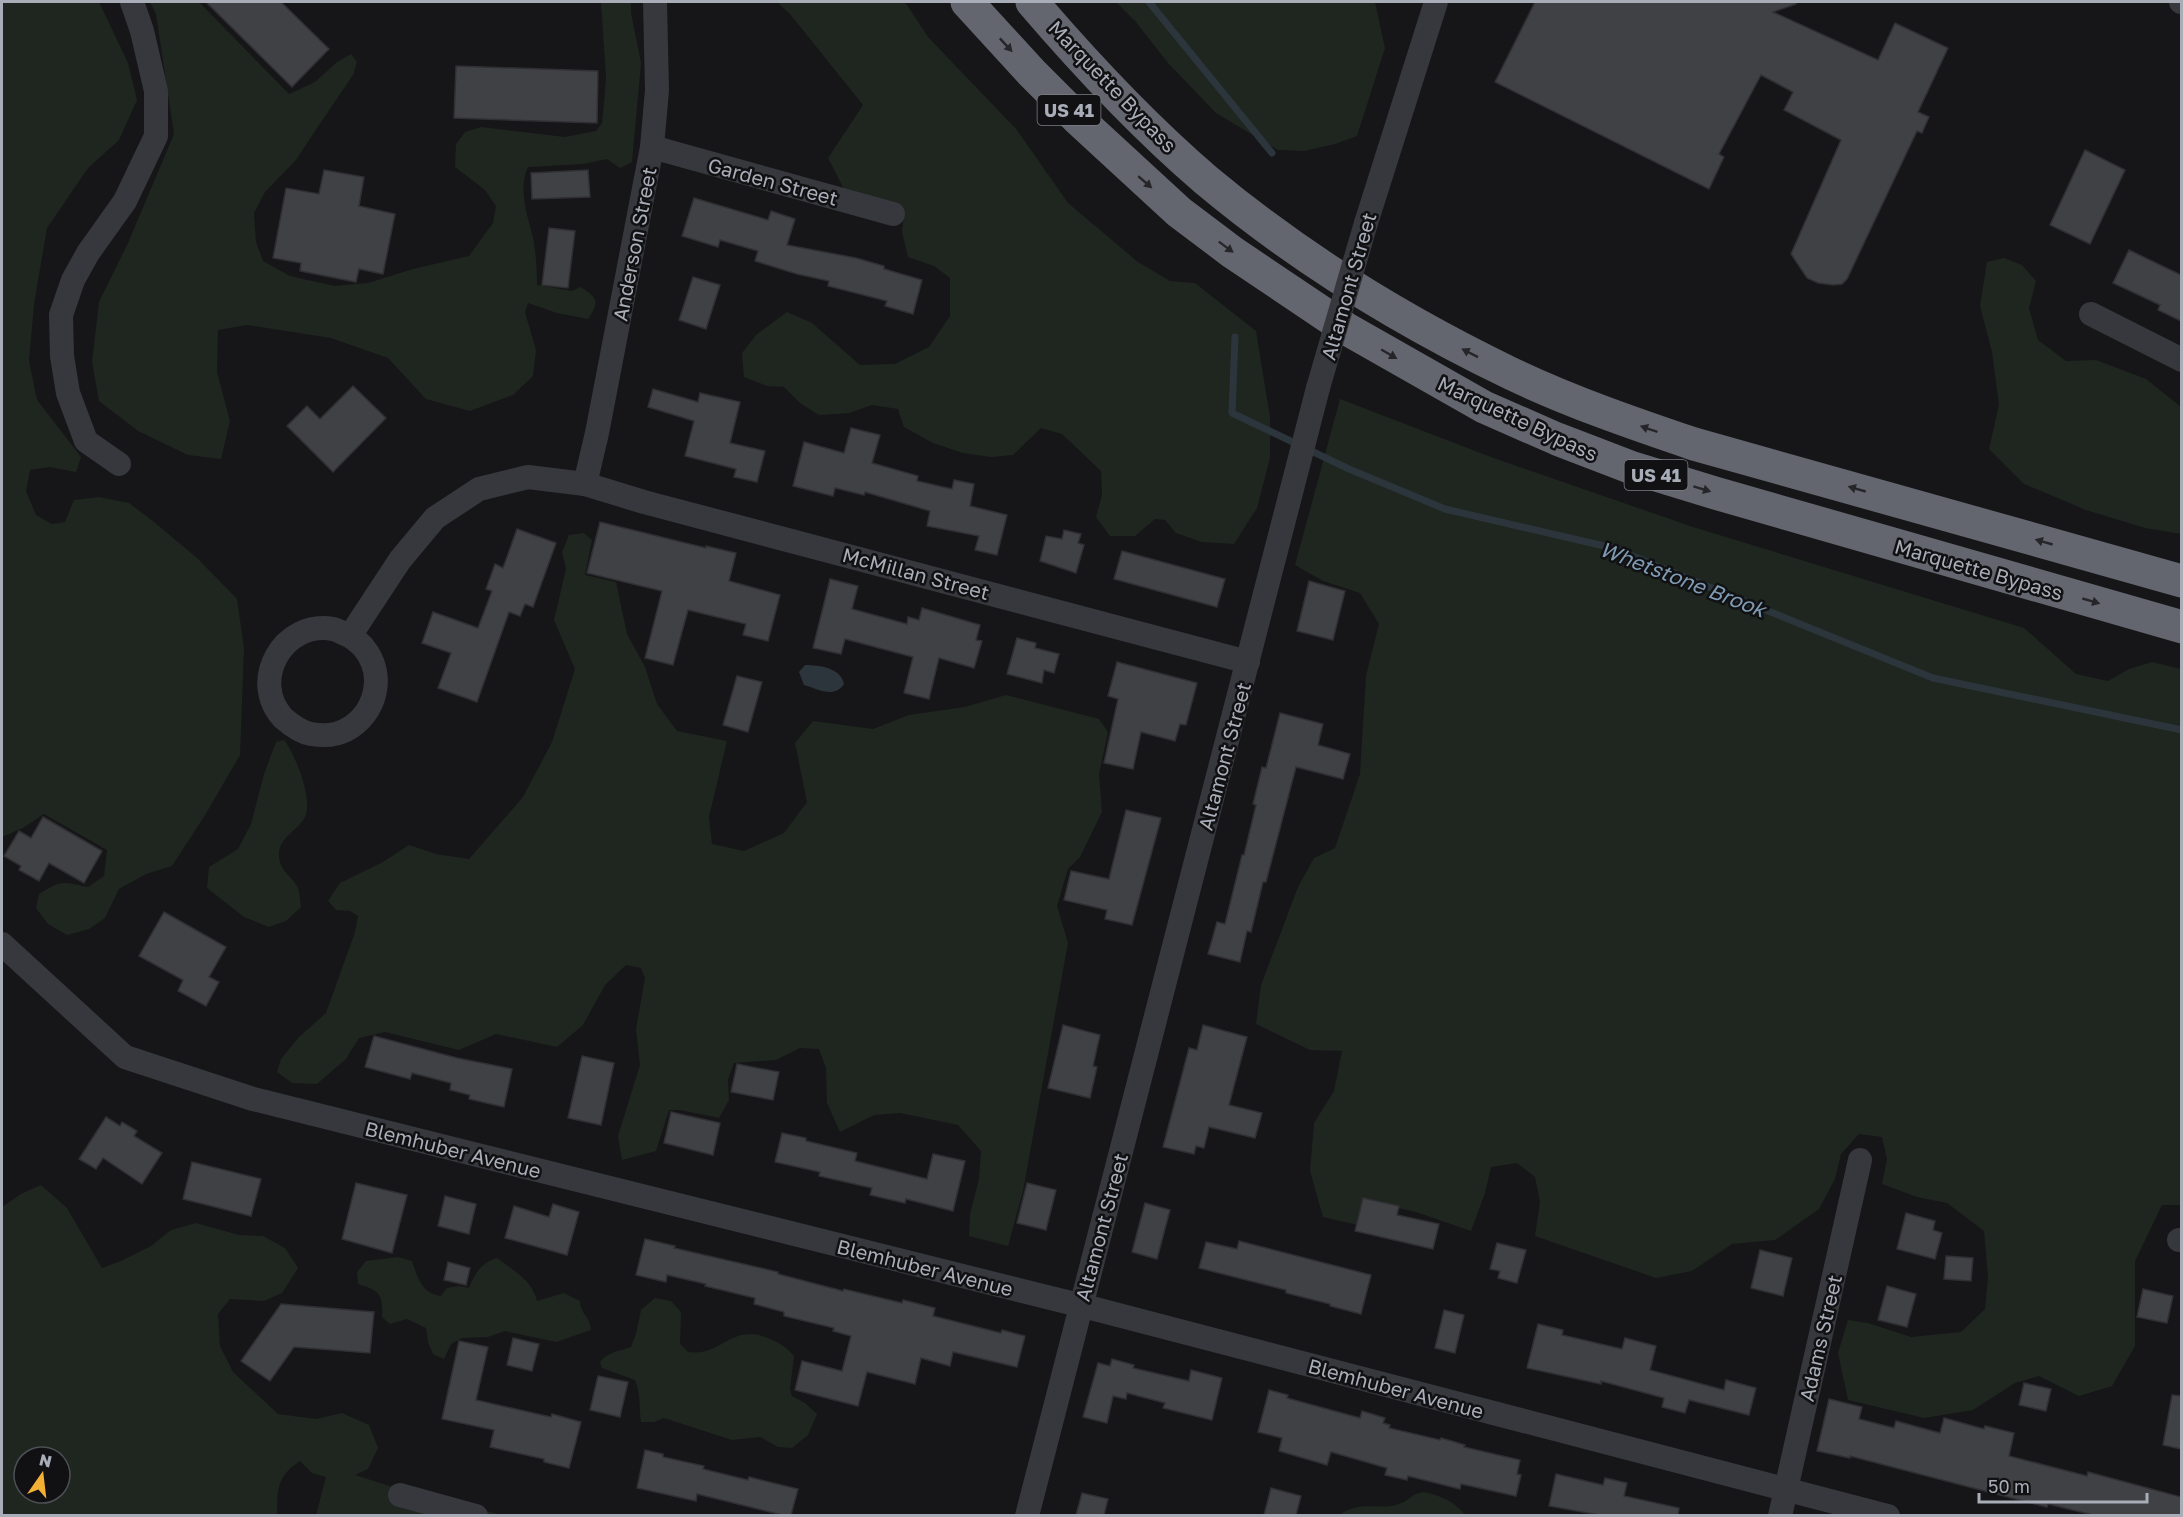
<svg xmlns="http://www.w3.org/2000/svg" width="2183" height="1517" viewBox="0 0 2183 1517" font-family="'Golos Text',sans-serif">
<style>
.green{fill:#1e261f;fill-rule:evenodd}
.water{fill:#2c353c}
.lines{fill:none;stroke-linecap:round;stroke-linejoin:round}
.stream{stroke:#2c353c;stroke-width:7}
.building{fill:#404145;stroke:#303034;stroke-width:1.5}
.minor{stroke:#37383d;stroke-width:24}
.highway{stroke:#63666e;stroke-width:33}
.minor-bridge{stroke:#37383d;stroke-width:24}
.oneway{fill:#26262a}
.labels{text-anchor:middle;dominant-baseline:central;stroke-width:5;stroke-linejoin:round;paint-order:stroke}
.shield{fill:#111113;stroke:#7b7e86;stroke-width:1.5}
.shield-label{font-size:18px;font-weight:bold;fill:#a8adb8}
.street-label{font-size:20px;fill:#a8adb8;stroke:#111113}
.water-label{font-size:21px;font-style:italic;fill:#7f9bb3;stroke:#111113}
</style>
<rect width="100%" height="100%" fill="#161618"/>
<!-- green -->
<g class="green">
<path d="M2 2H99L128 63 137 100 119 140 88 168 47 228 34 304 29 361 37 400 81 457 76 472 50 467 30 470 26 491 36 515 52 524 65 522 74 500 99 497 129 503 154 522 197 558 237 599 244 648 240 755 205 815 172 866 146 874 119 889 105 918 89 929 67 935 48 924 36 908 39 894C62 879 63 882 88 887L104 876 107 850 44 814 23 828 2 837Z"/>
<path d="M150 2H199L289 94 315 82 337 62 351 54 357 62 353 75 315 131 296 160 265 192 254 213 256 242 263 261 290 276 335 286 368 283 413 269 469 256 493 223 496 206 485 190 455 167 456 144 465 132 481 127 565 137 596 131 602 123 604 104 606 77 601 2H631V13L641 63 632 162 620 168 607 159 583 164 528 167C517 192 529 218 534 242 536 256 537 271 537 285L572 291 580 287C598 297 600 302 588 319L557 313 528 303 525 312 536 350 533 376 513 395 470 411 426 399 388 358 331 338 247 325 218 330 217 372 230 421 221 459 188 455 138 431 99 401 92 362 99 302 128 243 174 134 156 14Z"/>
<polygon points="777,2 905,2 928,37 1017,130 1068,203 1138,262 1170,281 1195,283 1256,331 1270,417 1270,458 1257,508 1234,544 1202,542 1176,533 1165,520 1155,519 1135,536 1110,536 1096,517 1102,495 1101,471 1062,434 1041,428 1013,455 991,457 963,453 933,443 904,427 898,409 872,405 849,413 819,415 800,403 784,387 767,386 744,377 742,353 756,335 787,312 812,323 860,365 895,364 929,347 950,316 950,278 934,266 908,257 902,232 904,214 845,191 828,158 863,105 790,14"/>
<polygon points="1116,2 1375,2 1385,48 1357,136 1335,144 1304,151 1278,150 1216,113 1168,63 1136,22"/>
<polygon points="2004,258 2022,265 2036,281 2029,308 2038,340 2066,361 2096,360 2146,379 2181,407 2181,534 2145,528 2086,510 2024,484 1989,449 1999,405 1992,352 1980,306 1987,262"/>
<polygon points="1340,399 1491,457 1693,527 2024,628 2076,674 2108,681 2129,669 2152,662 2181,669 2181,1205 2162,1205 2135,1261 2135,1346 2112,1386 2079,1396 2039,1376 2015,1383 1973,1410 1924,1418 1848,1400 1838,1353 1848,1320 1868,1323 1911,1337 1961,1332 1985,1309 1988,1277 1984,1231 1947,1203 1917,1197 1882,1184 1887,1159 1882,1137 1859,1134 1841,1154 1835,1179 1819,1209 1775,1240 1732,1244 1692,1271 1656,1278 1535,1236 1540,1202 1535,1177 1517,1163 1491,1167 1485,1193 1471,1231 1416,1212 1385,1205 1358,1225 1323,1217 1310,1171 1314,1123 1334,1091 1342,1051 1310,1050 1256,1024 1261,985 1298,887 1314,858 1335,848 1360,774 1366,676 1379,624 1360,593 1323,581 1295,565"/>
<polygon points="584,533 592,540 585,575 616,582 627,634 645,667 657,704 677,731 727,741 709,817 712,844 744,851 784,833 807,802 795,743 813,721 873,729 909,715 965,707 1006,695 1099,719 1108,732 1099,774 1102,812 1080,857 1068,869 1057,906 1068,943 1023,1191 1008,1246 969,1236 970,1214 979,1179 981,1151 958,1125 900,1113 874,1115 840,1132 827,1103 826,1068 819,1049 800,1048 776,1060 734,1063 728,1080 729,1100 719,1118 680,1110 669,1110 656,1151 622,1160 618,1136 640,1065 636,1029 645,978 641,968 626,965 605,985 583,1025 557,1047 496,1034 459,1050 385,1032 359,1038 346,1059 317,1084 292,1083 277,1072 281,1059 299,1037 326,1013 355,932 358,916 350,911 336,910 328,901 340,883 383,862 409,845 436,854 469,859 523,797 552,742 575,669 554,620 566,569 562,552 569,535"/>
<path d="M284 740C295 753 315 803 304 819 296 831 277 840 279 857 281 873 294 878 298 888 300 894 300 901 301 907L286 921 269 927 244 917 207 888 209 867 238 849 251 824 264 774 276 742Z"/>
<path d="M41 1185 67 1208 102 1268 121 1261 151 1246 171 1230 196 1223 239 1235 263 1236 285 1248 298 1268 282 1293 264 1301 230 1299 218 1314 220 1346 233 1372 278 1414 316 1419 342 1413 369 1425 378 1448 368 1469 355 1475 472 1512 479 1509 501 1515H316L326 1477 312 1473 300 1461C276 1477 278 1489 277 1515H2V1207L21 1194ZM24 1457H60V1493H24Z"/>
<path d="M398 1257 412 1261C418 1278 421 1293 441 1296L447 1288 459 1286 469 1288C475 1273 481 1263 497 1258 513 1270 533 1281 537 1301L564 1293 580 1301C581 1316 590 1315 591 1330L556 1342 505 1331 488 1337 462 1338 451 1344 444 1359 433 1354 428 1342 426 1328 407 1319 390 1324 382 1317C383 1294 380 1291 358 1284L357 1272 366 1261Z"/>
<path d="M655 1298 671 1301 681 1312 680 1344 688 1352C723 1357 732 1320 772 1340 782 1344 787 1348 794 1356L790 1389 792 1396 805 1403 817 1414 808 1435 792 1448 778 1447 760 1437 732 1440 664 1418 654 1422H641C639 1407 641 1395 635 1380L602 1368 600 1362C607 1352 620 1351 631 1347L636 1334 641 1310Z"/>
<path d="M1423 1492C1440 1495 1454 1501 1465 1515H1340C1361 1499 1381 1512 1402 1503 1410 1499 1412 1494 1423 1492Z"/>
</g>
<!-- water -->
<path class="water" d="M805 665C820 665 841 668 844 684 834 699 818 689 804 685L799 672Z"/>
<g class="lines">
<!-- stream -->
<g class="stream">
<polyline points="1149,2 1272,153"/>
<polyline points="1235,337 1232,413 1349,469 1445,509 1613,548 1933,678 2182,730"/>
</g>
</g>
<!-- building -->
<g class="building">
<polygon points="206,2 281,2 329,49 292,87"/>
<polygon points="1535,2 1796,2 1796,4 1773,12 1878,60 1895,23 1948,48 1918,112 1929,117 1922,133 1917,131 1847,279 1842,284 1833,285 1818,283 1807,278 1791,254 1841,140 1784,110 1793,92 1761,75 1719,154 1724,157 1709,189 1495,82"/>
<polygon points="456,66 598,71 597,123 454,118"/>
<polygon points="2085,150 2125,170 2090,244 2050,225"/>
<polygon points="324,170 364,177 359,206 395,214 383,274 359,269 356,282 300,271 301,263 273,258 286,188 319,194"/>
<polygon points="588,170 590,197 532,199 531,173"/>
<polygon points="694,198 768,220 771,211 795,219 787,245 856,258 884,266 884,269 922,280 913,314 885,306 887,301 828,286 829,281 797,274 755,261 758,251 720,240 718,247 682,236"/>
<polygon points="549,228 575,231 568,288 542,285"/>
<polygon points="2129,250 2181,275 2181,321 2158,310 2160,305 2113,283"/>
<polygon points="693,277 720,285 706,329 679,320"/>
<polygon points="353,386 386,418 333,472 287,426 307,406 320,419"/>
<polygon points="653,389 698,402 700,393 740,402 730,443 765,451 757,482 734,477 736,469 685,456 694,421 648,407"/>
<polygon points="851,428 880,435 872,463 918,476 917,481 952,489 954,480 974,484 970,506 1007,515 997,555 975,550 979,536 927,526 930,511 865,492 864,495 835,488 833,496 793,486 804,442 844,453"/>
<polygon points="600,522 706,548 706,546 736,553 729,581 780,595 768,641 743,635 746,624 688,610 673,665 645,658 662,591 587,573"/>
<polygon points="517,529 556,543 533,607 525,604 520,616 509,612 477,702 438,688 451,653 422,643 433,612 478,628 492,591 486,589 495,564 503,568"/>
<polygon points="1064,530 1081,534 1078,543 1084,545 1076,573 1040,561 1046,536 1062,539"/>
<polygon points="1122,551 1225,579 1217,607 1114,579"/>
<polygon points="830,579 858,586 852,609 907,624 908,617 919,620 922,608 980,625 976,640 982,641 974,668 939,658 929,699 904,693 913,657 845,639 841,654 813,648"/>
<polygon points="1309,581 1345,591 1333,640 1297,631"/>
<polygon points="1017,638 1036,643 1035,648 1059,654 1054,673 1044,670 1042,683 1007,674"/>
<polygon points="1117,662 1197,683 1186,725 1180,724 1175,741 1141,732 1133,769 1104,763 1118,699 1108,696"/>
<polygon points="737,676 762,682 748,732 723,725"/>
<polygon points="1280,713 1323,724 1318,745 1350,754 1343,779 1296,767 1266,882 1263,882 1251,932 1247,931 1240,962 1208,954 1217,922 1225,924 1242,855 1244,855 1256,805 1253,804 1262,767 1266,768"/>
<polygon points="1126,810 1161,818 1132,925 1105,919 1107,910 1064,900 1071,871 1109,879"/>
<polygon points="43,817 102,851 84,883 49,863 39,881 19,870 21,866 4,856 19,831 31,838"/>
<polygon points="164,912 226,947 209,977 219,982 206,1006 178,991 183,980 139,956"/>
<polygon points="1063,1025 1100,1035 1093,1066 1097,1067 1090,1098 1048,1088"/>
<polygon points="1203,1025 1247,1037 1229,1105 1262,1113 1255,1138 1209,1127 1204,1148 1196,1146 1194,1154 1163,1147 1189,1048 1197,1050"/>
<polygon points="374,1036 457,1058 512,1069 504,1107 469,1099 470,1095 450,1090 451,1083 412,1073 410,1079 365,1067"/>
<polygon points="582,1056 614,1063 601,1125 568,1118"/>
<polygon points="737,1064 779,1072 773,1100 731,1092"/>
<polygon points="671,1112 720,1123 713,1155 664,1143"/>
<polygon points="106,1117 120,1126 122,1122 137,1131 134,1136 162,1153 142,1184 103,1158 96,1169 79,1159"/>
<polygon points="782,1133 806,1138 806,1141 857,1153 855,1161 927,1179 933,1154 965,1161 953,1211 906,1199 905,1203 870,1195 872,1188 819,1176 820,1172 775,1162"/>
<polygon points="192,1162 261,1179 251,1216 183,1199"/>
<polygon points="356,1183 407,1195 392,1253 342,1239"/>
<polygon points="1027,1183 1056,1190 1046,1230 1017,1223"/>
<polygon points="445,1196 476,1204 469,1234 438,1226"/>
<polygon points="1363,1198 1399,1206 1397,1215 1439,1224 1433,1249 1355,1231"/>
<polygon points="1145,1203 1170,1210 1157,1259 1132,1252"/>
<polygon points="553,1204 579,1212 567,1255 505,1238 514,1206 549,1217"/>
<polygon points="1906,1213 1935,1221 1933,1230 1942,1233 1935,1259 1897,1249"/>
<polygon points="645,1239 675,1246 674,1248 778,1272 778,1274 843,1291 844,1289 902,1303 903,1300 935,1308 933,1316 1001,1333 1002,1330 1025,1336 1017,1367 953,1352 950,1366 921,1358 915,1384 867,1372 858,1406 795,1390 802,1361 842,1371 851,1336 833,1331 834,1328 784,1316 784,1312 754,1304 755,1298 705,1286 706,1284 667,1275 666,1282 636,1275"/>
<polygon points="1239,1241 1371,1275 1361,1314 1330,1306 1330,1304 1286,1293 1286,1290 1199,1268 1206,1242 1237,1249"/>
<polygon points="1497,1243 1526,1250 1517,1283 1498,1278 1500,1271 1490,1269"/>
<polygon points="1760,1250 1792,1258 1783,1296 1751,1288"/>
<polygon points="1946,1256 1973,1258 1971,1281 1944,1279"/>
<polygon points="448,1262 470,1268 466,1285 444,1280"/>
<polygon points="1887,1286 1916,1294 1907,1327 1878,1320"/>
<polygon points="2143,1289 2173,1296 2167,1323 2137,1317"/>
<polygon points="281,1304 374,1312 370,1353 294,1347 270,1381 241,1361"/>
<polygon points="1444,1310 1464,1315 1455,1353 1435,1348"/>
<polygon points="1538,1324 1563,1330 1562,1335 1622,1349 1625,1338 1656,1346 1650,1370 1724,1390 1726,1380 1756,1388 1749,1415 1689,1400 1685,1413 1662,1407 1664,1398 1601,1381 1601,1384 1527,1368"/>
<polygon points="513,1338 539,1344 532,1371 507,1365"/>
<polygon points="459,1341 488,1347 476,1400 551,1417 552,1414 581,1422 569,1468 544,1462 544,1459 490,1447 494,1430 442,1419"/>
<polygon points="1112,1359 1134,1365 1133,1368 1189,1381 1191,1370 1222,1378 1212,1420 1163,1408 1165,1403 1127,1393 1126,1399 1113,1396 1107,1423 1083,1417 1098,1363 1110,1366"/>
<polygon points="598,1376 628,1382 620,1417 590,1410"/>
<polygon points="2024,1383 2051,1389 2046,1411 2019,1405"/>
<polygon points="1269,1390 1288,1395 1287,1398 1360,1418 1362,1411 1385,1418 1383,1423 1390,1425 1389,1428 1440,1440 1441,1438 1465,1445 1464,1447 1520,1460 1517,1474 1521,1475 1516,1496 1461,1484 1460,1489 1408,1476 1407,1480 1385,1475 1387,1468 1331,1452 1327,1465 1279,1451 1282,1438 1258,1432"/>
<polygon points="2172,1395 2181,1396 2181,1449 2163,1445"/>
<polygon points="1829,1399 1862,1407 1859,1419 1894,1428 1896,1421 1940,1433 1944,1418 1984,1429 1985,1426 2014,1433 2009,1456 2087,1476 2088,1472 2181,1497 2181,1515 2093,1515 2048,1504 2047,1507 2000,1495 1850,1456 1850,1458 1817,1451"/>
<polygon points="645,1450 663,1454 663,1457 704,1466 703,1469 748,1480 749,1477 798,1489 791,1515 782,1515 697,1494 696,1501 637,1488"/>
<polygon points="1556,1474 1603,1485 1605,1478 1627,1483 1624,1496 1679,1508 1678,1515 1599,1515 1549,1506"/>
<polygon points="1271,1488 1301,1496 1296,1515 1264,1515"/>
<polygon points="1082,1493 1108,1499 1104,1515 1076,1515"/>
</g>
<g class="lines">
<!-- minor -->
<g class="minor">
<polyline points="2181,2 2182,2"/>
<polyline points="652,147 893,214"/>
<polyline points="1366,223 1436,2"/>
<polyline points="2091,314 2182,360"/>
<polyline points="119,464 86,441 68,393 62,356 61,315 73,280 88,253 125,201 156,136 156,91 142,31 132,2"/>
<polyline points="585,484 597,433 652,147 657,90 655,2"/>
<path d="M350 636C344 634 338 630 333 629 283 620 249 681 283 718 291 725 300 732 311 734 323 736 335 736 346 730 376 714 386 675 364 648 360 643 354 639 350 636L400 560 435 518 479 489 528 477 585 484 644 502 1248 662"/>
<polyline points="2,944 125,1057 253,1099 1099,1310 1888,1516"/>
<polyline points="2179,1240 2182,1240"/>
<polyline points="400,1495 476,1516"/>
<polyline points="1027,1516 1318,388"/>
<polyline points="1780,1516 1860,1160"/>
</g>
<!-- highway -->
<g class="highway">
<polyline points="967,2 1032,73 1078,119 1179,212 1232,252 1345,328 1484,407 1557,439 1630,467 1715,493 2182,627"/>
<path d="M1032 2C1086 65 1143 126 1206 180 1298 257 1404 322 1512 374 1571 402 1632 423 1694 444L2182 581"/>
</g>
<!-- minor-bridge -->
<polyline class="minor-bridge" points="1318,388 1366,223"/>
</g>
<!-- one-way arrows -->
<defs><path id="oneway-solid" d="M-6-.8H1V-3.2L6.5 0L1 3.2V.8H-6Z" transform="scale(1.5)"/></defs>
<g class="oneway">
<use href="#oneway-solid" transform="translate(1006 45) rotate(47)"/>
<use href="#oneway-solid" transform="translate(1145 182) rotate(41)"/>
<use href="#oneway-solid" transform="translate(1226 247) rotate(37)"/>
<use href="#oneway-solid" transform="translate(1470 353) rotate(-153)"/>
<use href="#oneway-solid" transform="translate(1389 354) rotate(30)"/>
<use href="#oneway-solid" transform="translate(1649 429) rotate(-161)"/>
<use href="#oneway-solid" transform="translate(1702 489) rotate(17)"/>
<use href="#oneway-solid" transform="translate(1857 489) rotate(-164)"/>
<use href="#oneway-solid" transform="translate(2044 542) rotate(-164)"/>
<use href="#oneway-solid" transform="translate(2091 601) rotate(16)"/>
</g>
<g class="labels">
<!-- shield labels -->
<g class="shield">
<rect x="1037.5" y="95" width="63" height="30" rx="4.5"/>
<rect x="1624.5" y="460" width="63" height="30" rx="4.5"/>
</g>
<g class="shield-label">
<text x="1069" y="110">US 41</text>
<text x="1656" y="475">US 41</text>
</g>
<!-- street labels -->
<g class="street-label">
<text transform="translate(1113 86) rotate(46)">Marquette Bypass</text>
<text transform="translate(773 181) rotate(15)">Garden Street</text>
<text transform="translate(634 244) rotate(-79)">Anderson Street</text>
<text transform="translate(1348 286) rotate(-74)">Altamont Street</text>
<text transform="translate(1518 418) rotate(25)">Marquette Bypass</text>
<text transform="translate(1979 569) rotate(16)">Marquette Bypass</text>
<text transform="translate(916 573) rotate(15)">McMillan Street</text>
<text transform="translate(1224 756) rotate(-75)">Altamont Street</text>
<text transform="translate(453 1149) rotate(14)">Blemhuber Avenue</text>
<text transform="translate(1101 1227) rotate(-75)">Altamont Street</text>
<text transform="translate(925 1267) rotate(14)">Blemhuber Avenue</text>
<text transform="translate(1820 1338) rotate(-77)">Adams Street</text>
<text transform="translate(1396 1388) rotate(15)">Blemhuber Avenue</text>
</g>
<!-- water labels -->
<g class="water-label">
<text transform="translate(1683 579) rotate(21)">Whetstone Brook</text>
</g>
</g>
<!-- border -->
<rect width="2183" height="1517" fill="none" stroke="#a8adb8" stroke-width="6"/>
<!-- north arrow -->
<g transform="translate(42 1475) rotate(14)"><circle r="28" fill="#111113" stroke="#4d4f55" stroke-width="1.5"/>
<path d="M0-4.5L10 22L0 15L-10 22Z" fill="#f2b134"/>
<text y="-9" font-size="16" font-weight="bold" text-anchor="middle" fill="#a8adb8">N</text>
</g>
<!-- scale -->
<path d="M1979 1493v9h168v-9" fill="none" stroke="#a8adb8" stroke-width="3"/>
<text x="1988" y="1493" font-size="18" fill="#a8adb8" stroke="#111113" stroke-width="4.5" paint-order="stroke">50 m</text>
</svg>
